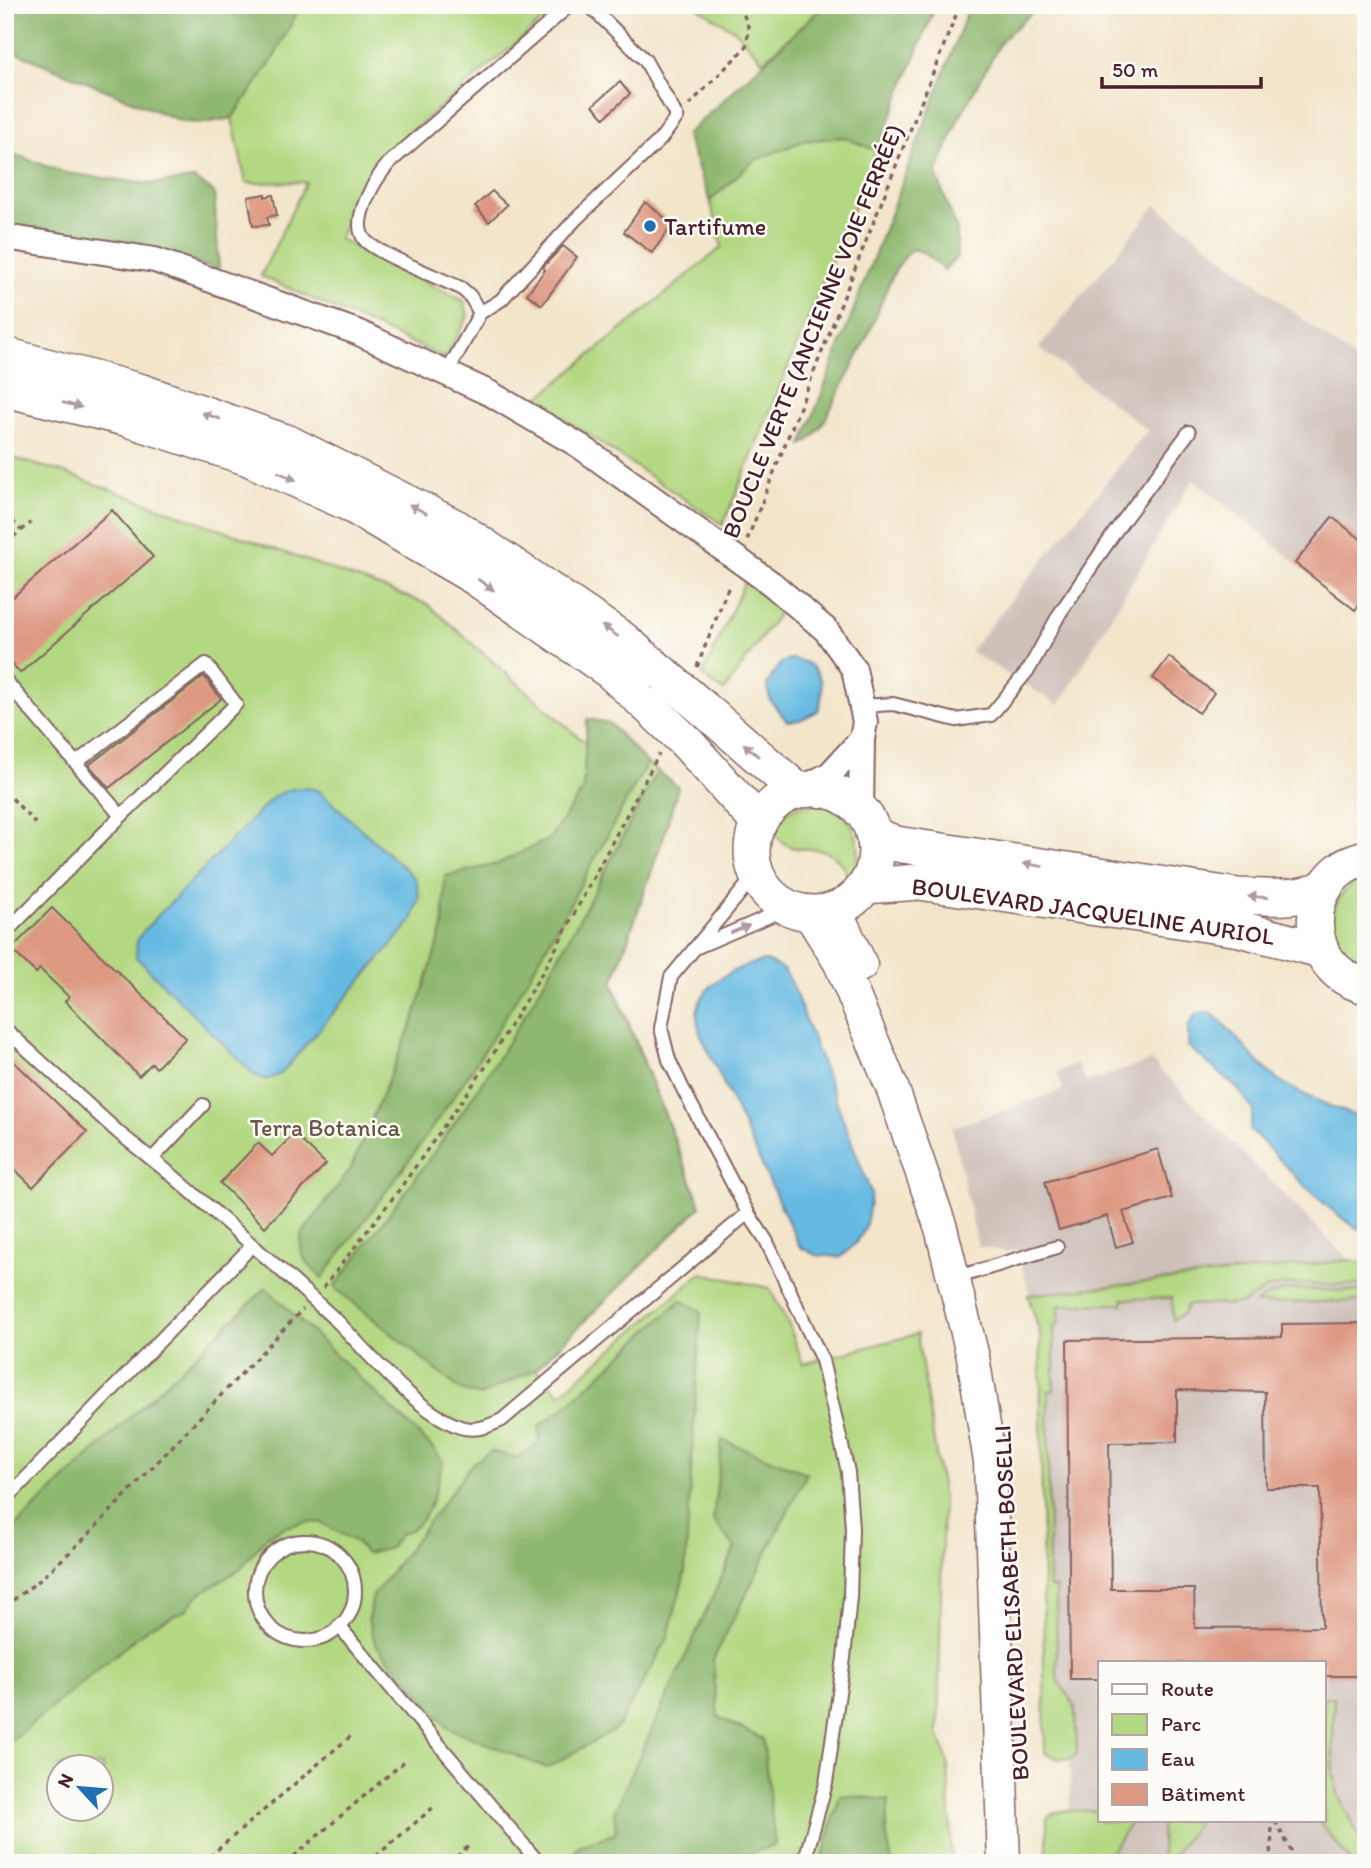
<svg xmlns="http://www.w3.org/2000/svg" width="1371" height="1868" viewBox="0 0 1371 1868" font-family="Itim,sans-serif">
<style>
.industrial{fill:#cec1ba;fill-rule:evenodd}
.green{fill:#b3d882;stroke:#7e7c56;stroke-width:2;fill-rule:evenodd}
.forest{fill:#8eb870;stroke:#6c6c4e;stroke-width:2}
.water{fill:#66bae2;stroke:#586c86;stroke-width:2}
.building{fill:#de9983;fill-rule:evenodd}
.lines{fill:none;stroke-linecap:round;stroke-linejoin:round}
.service-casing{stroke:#856463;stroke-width:16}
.minor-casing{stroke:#856463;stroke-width:28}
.tertiary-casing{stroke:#856463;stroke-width:35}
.secondary-casing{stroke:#856463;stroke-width:38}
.path{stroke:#856463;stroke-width:3.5;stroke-dasharray:5 5;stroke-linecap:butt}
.service{stroke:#fff;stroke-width:12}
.minor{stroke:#fff;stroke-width:24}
.tertiary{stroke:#fff;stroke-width:32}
.secondary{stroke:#fff;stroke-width:35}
.service-bridge-casing{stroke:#856463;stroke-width:16;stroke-linecap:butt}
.minor-bridge-casing{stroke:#856463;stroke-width:28;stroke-linecap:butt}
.secondary-bridge-casing{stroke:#856463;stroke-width:38;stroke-linecap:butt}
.service-bridge{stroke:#fff;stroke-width:12}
.minor-bridge{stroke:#fff;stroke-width:24}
.secondary-bridge{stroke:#fff;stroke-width:35}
.oneway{fill:#ae9aa0}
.poi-dot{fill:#1f6fb2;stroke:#fdfcf7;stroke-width:2.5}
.labels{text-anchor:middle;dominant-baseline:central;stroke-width:5;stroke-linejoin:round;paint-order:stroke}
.poi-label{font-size:24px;fill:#4a1f2b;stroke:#fdfcf7;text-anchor:start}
.street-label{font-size:24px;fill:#4a1f2b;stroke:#fdfcf7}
.park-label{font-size:24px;fill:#6a5645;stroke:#fdfcf7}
</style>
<rect width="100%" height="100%" fill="#fdfcf7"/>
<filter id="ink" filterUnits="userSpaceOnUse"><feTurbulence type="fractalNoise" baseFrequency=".0143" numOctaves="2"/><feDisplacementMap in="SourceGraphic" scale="14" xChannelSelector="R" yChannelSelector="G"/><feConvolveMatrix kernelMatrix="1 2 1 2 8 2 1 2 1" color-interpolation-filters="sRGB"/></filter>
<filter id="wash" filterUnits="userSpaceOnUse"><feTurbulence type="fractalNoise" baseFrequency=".00686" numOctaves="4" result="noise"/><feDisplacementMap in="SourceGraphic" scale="28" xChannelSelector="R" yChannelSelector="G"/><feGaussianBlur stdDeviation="1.57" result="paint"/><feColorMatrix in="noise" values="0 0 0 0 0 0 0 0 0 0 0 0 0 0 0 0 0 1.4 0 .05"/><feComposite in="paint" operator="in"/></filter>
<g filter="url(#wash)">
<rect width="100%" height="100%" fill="#f2e5ca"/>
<!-- industrial -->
<g class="industrial">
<polygon points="1156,205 1366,368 1366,596 1355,610 1193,479 1059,705 970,651 1148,430 1039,348"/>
<path d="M1151 1061 1349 1260 1366 1263V1863H1047V1818L1057 1812 1071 1811 1070 1759H1059L1045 1753 1040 1334 1017 1249 1008 1252 978 1246 952 1128 1063 1090 1057 1072 1077 1063 1086 1082ZM1100 1663H1324V1821H1100Z"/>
</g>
<!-- green -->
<g class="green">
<polygon points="292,5 561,5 374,163 339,239 464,301 468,316 445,358 261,276 306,182 246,183 232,118 273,59 297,12"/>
<polygon points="694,5 825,5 763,61 737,32"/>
<polygon points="844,137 877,151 723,525 536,400 722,247 710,201 753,161 803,141"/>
<path d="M5 456 59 471 427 604 597 753 647 763 678 787 663 838 613 983 701 1206 536 1369 560 1394 701 1273 769 1288 789 1325 803 1364 917 1334 943 1499 938 1734 948 1762 952 1863H5ZM60 1766H102V1808H60Z"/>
<polygon points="745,581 781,610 724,691 702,676"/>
<path d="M816 804C855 807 870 850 848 880 844 862 832 851 814 849 806 848 799 850 792 847 782 844 776 837 771 829 782 813 795 804 816 804Z"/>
<path d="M1366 876V968C1320 949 1322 896 1366 876Z"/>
<polygon points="1349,1260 1366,1263 1366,1285 1291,1284 1266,1289 1242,1304 1187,1305 1184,1313 1173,1320 1172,1298 1123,1299 1123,1304 1059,1305 1059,1322 1054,1327 1054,1391 1048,1391 1049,1587 1056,1588 1057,1679 1075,1707 1077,1753 1070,1759 1059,1759 1045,1753 1040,1334 1028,1295"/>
<polygon points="1291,1289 1363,1291 1366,1291 1366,1301 1255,1304 1269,1295"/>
<path d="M1324 1697H1334C1334 1726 1330 1764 1337 1791 1344 1817 1366 1835 1366 1863H1352L1319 1821H1324Z"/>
<path d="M1100 1811V1821H1132L1103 1863H1047V1818C1059 1806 1084 1812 1100 1811Z"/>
<polygon points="1161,1821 1199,1821 1167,1863 1162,1863"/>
</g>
<!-- forest -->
<g class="forest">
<polygon points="5,5 292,5 297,12 273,59 232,118 205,123 183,122 5,48"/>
<polygon points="825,5 936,5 877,151 843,137 803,141 753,161 710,201 686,135"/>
<path d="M970 5H1040L1002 40 958 120 936 174 957 230V257L944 270 925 253 912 249C889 271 883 302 870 330 860 353 848 375 836 398 828 414 819 436 802 445Z"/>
<polygon points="5,151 65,173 150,184 194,179 214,192 219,269 133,246 5,223"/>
<path d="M587 719 609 723 647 763C594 859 544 957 485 1049 435 1128 378 1202 322 1278 307 1265 297 1254 302 1234L351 1168 413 1021 443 928 445 876 497 864 549 839 583 790Z"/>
<path d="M657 771 678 787 663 838 612 984 701 1206 536 1369 480 1396 461 1390 334 1287C393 1209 451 1132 503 1050 560 960 608 865 657 771Z"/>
<path d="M266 1288 435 1450 443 1463C434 1490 432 1526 400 1534L390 1548 366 1554 357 1543 322 1523 307 1522 285 1527 266 1537 240 1569 197 1596 186 1610 149 1627 5 1746V1536Z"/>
<polygon points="681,1300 701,1311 685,1572 667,1640 617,1728 547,1768 448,1728 376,1645 368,1619 373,1596 473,1463 491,1451 516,1458 540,1442 539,1426 564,1408"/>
<polygon points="722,1440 807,1473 713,1660 718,1717 763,1739 775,1845 724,1863 570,1863 578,1846 616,1833 614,1812 735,1548 713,1520"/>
<polygon points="840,1795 889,1800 886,1831 892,1863 821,1863"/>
</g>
<!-- water -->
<g class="water">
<path d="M789 659C820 660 827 685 818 711L800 720 787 721 770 700 767 684 780 664Z"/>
<polygon points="306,788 318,790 416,879 419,898 412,921 281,1074 266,1080 254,1075 136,957 137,940 146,928 274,796 292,789"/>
<path d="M767 961 784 970 792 984 871 1193C867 1226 867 1235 841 1257L816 1255 800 1247 700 1033C699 1028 697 1021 697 1016 697 985 740 963 767 961Z"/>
<path d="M1210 1012C1235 1031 1251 1059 1276 1078 1303 1097 1336 1108 1366 1120V1232C1332 1220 1277 1156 1250 1129L1253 1110 1239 1090 1188 1046V1026L1196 1014Z"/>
</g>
<g id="blocks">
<!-- building -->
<g class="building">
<polygon points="620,82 630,94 604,118 593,105"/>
<polygon points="492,191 507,205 489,222 475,206"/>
<polygon points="265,194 265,197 273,195 277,215 267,217 269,225 253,226 248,197"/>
<polygon points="645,202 673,224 652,253 624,232"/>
<polygon points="563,246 577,257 542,305 527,294 545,270 543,267"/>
<polygon points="112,510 153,557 20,673 5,656 5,604"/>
<polygon points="1332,517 1366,543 1366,596 1355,610 1295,563"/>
<polygon points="1169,657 1214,693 1199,713 1153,678"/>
<polygon points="204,676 221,699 109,788 89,765"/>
<polygon points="52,908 186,1038 156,1068 152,1063 139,1076 65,1001 69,997 40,969 36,973 11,949"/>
<polygon points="5,1053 87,1132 33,1187 5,1160"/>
<polygon points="294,1134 326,1164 265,1227 220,1183 258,1143 272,1156"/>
<polygon points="1158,1149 1172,1198 1123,1212 1133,1242 1116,1247 1107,1216 1059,1230 1045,1182"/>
<path d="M1366 1323V1676H1324V1663H1100V1679H1070L1067 1340 1282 1337V1324ZM1177 1390 1265 1392 1266 1488H1320L1322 1627 1195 1628 1194 1589H1111L1109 1443 1177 1442Z"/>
</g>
</g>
</g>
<g filter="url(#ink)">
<use href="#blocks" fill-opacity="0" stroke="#856463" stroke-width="2"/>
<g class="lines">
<!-- service casing -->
<g class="service-casing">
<g id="service">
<path d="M480 313 470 296 461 288C443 280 374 252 365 240 349 221 376 178 389 163L570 5"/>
<polyline points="446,374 480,313 501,300 576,219 660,140 677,117 645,60 589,5"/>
<polyline points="5,680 121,816"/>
<polyline points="862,706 893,704 956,720 991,715 1029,669 1060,613 1117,529 1189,432"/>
<polyline points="756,874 671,977 661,1028 669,1060 683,1089 748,1213 766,1240 822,1360 848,1472 852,1529 850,1597 844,1658 826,1783 804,1863"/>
<polyline points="5,933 112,825 236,704 206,664 77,762"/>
<polyline points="695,948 788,908"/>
<polyline points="5,1029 119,1133 173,1176 282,1271"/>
<polyline points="152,1159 203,1105"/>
<polyline points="971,1273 1057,1247"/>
<path d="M338 1322C371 1356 416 1411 460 1427 475 1432 489 1426 502 1420L748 1213"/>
<polyline points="5,1500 252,1246"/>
<circle cx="305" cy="1591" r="50"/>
<polyline points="339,1626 539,1863"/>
</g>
</g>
<!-- minor casing -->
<g class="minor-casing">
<g id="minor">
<polyline points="5,237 155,260 357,332 491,394 580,446 712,541"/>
<polyline points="772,584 826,630 854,669 865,722 862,739"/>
<polyline points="798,791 830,774 862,739 861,811"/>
</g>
</g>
<!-- tertiary casing -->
<g class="tertiary-casing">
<g id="tertiary">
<polyline points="835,909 861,965"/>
<polyline points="809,913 840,963 892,1087 941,1228 973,1357 990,1462 1004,1863"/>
</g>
</g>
<!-- secondary casing -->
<g class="secondary-casing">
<g id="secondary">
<polyline points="5,355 142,392 288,443 457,528 622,639 663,674"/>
<polyline points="5,389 125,418 246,457 348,503 476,578 611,672 647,705"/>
<polyline points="704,709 798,791"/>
<polyline points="687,743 759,823"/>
<circle cx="814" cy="851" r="62"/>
<path d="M873 834 896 844 1238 896C1268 897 1298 901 1325 887"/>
<path d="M1366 858C1298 874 1299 970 1366 986"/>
<polyline points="865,886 919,882 1240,929 1321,950"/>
</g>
</g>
<!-- path -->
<g class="path">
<polyline points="689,105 746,47 749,29 740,5"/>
<polyline points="5,514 21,530"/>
<polyline points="747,540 960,5"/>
<polyline points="5,543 31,523"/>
<polyline points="697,667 730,583"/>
<polyline points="5,791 38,826"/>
<polyline points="5,1172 11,1166"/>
<polyline points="323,1288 399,1190 486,1066 548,963 659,754"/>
<polyline points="5,1606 41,1579 87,1536 303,1309"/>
<polyline points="1275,1821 1293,1854 1295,1863"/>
<polyline points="89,1857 101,1863"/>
<polyline points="202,1863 352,1735"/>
<polyline points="286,1863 406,1760"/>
<polyline points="368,1863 435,1806"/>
<polyline points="449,1863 470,1845"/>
<polyline points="1271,1863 1272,1821"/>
</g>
<!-- service -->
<use href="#service" class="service"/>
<!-- minor -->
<use href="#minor" class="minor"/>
<!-- tertiary -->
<use href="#tertiary" class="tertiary"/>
<!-- secondary -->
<use href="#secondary" class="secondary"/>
<!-- service-bridge casing -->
<g class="service-bridge-casing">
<polyline id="service-bridge" points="282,1271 338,1322"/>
</g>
<!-- minor-bridge casing -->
<g class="minor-bridge-casing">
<polyline id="minor-bridge" points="712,541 772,584"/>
</g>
<!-- secondary-bridge casing -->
<g class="secondary-bridge-casing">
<g id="secondary-bridge">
<polyline points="663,674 704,709"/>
<polyline points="647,705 687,743"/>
</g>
</g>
<!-- service-bridge -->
<use href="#service-bridge" class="service-bridge"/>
<!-- minor-bridge -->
<use href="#minor-bridge" class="minor-bridge"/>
<!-- secondary-bridge -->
<use href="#secondary-bridge" class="secondary-bridge"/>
</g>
<!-- one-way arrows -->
<defs><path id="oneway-solid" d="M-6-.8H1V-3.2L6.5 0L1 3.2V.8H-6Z" transform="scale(1.75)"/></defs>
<g class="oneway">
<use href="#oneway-solid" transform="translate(72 405) rotate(14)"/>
<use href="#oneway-solid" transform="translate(211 416) rotate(-161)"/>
<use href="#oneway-solid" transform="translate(287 476) rotate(24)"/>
<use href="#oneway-solid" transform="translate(418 509) rotate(-153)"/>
<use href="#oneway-solid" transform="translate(486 585) rotate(35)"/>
<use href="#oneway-solid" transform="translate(610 631) rotate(-146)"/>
<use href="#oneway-solid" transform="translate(751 750) rotate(-139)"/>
<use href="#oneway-solid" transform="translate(1033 865) rotate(-171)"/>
<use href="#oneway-solid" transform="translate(1258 897) rotate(-177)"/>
<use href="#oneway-solid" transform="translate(740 929) rotate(-23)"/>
</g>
</g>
<!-- markers -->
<circle class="poi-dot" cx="650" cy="226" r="7"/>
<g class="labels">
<!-- poi labels -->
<g class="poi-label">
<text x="664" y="226">Tartifume</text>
</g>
<!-- street labels -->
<g class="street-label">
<text transform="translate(812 331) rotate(-68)">BOUCLE VERTE (ANCIENNE VOIE FERRÉE)</text>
<text transform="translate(1093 911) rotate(8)">BOULEVARD JACQUELINE AURIOL</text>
<text transform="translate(1011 1603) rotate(-93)">BOULEVARD ELISABETH BOSELLI</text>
</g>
<!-- park labels -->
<g class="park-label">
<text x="325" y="1127">Terra Botanica</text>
</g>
</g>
<!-- margin -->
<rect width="1371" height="1868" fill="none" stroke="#fdfcf7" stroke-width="28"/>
<!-- legend -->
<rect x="1098" y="1661" width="228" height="161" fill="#fdfcf7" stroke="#b5a4a5" stroke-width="2"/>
<rect x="1112" y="1684" width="35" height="10" fill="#ffffff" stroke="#b5a4a5" stroke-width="2"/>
<text x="1161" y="1696" font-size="21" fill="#4a1f2b">Route</text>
<rect x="1112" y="1714" width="35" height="21" fill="#b3d882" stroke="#b5a4a5" stroke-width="2"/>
<text x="1161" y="1731" font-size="21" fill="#4a1f2b">Parc</text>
<rect x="1112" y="1749" width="35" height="21" fill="#66bae2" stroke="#b5a4a5" stroke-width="2"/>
<text x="1161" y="1766" font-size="21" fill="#4a1f2b">Eau</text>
<rect x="1112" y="1784" width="35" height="21" fill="#de9983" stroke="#b5a4a5" stroke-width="2"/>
<text x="1161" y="1801" font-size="21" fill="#4a1f2b">Bâtiment</text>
<!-- north arrow -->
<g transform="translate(80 1788) rotate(296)"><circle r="33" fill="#fdfcf7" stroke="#b5a4a5" stroke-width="2"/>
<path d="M0-5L12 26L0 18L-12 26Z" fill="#1f6fb2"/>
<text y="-10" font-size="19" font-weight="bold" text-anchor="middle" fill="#4a1f2b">N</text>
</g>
<!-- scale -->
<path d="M1102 77v10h159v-10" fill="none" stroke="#4a1f2b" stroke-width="3.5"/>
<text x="1112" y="77" font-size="21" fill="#4a1f2b" stroke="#fdfcf7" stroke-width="5" paint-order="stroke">50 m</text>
</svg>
